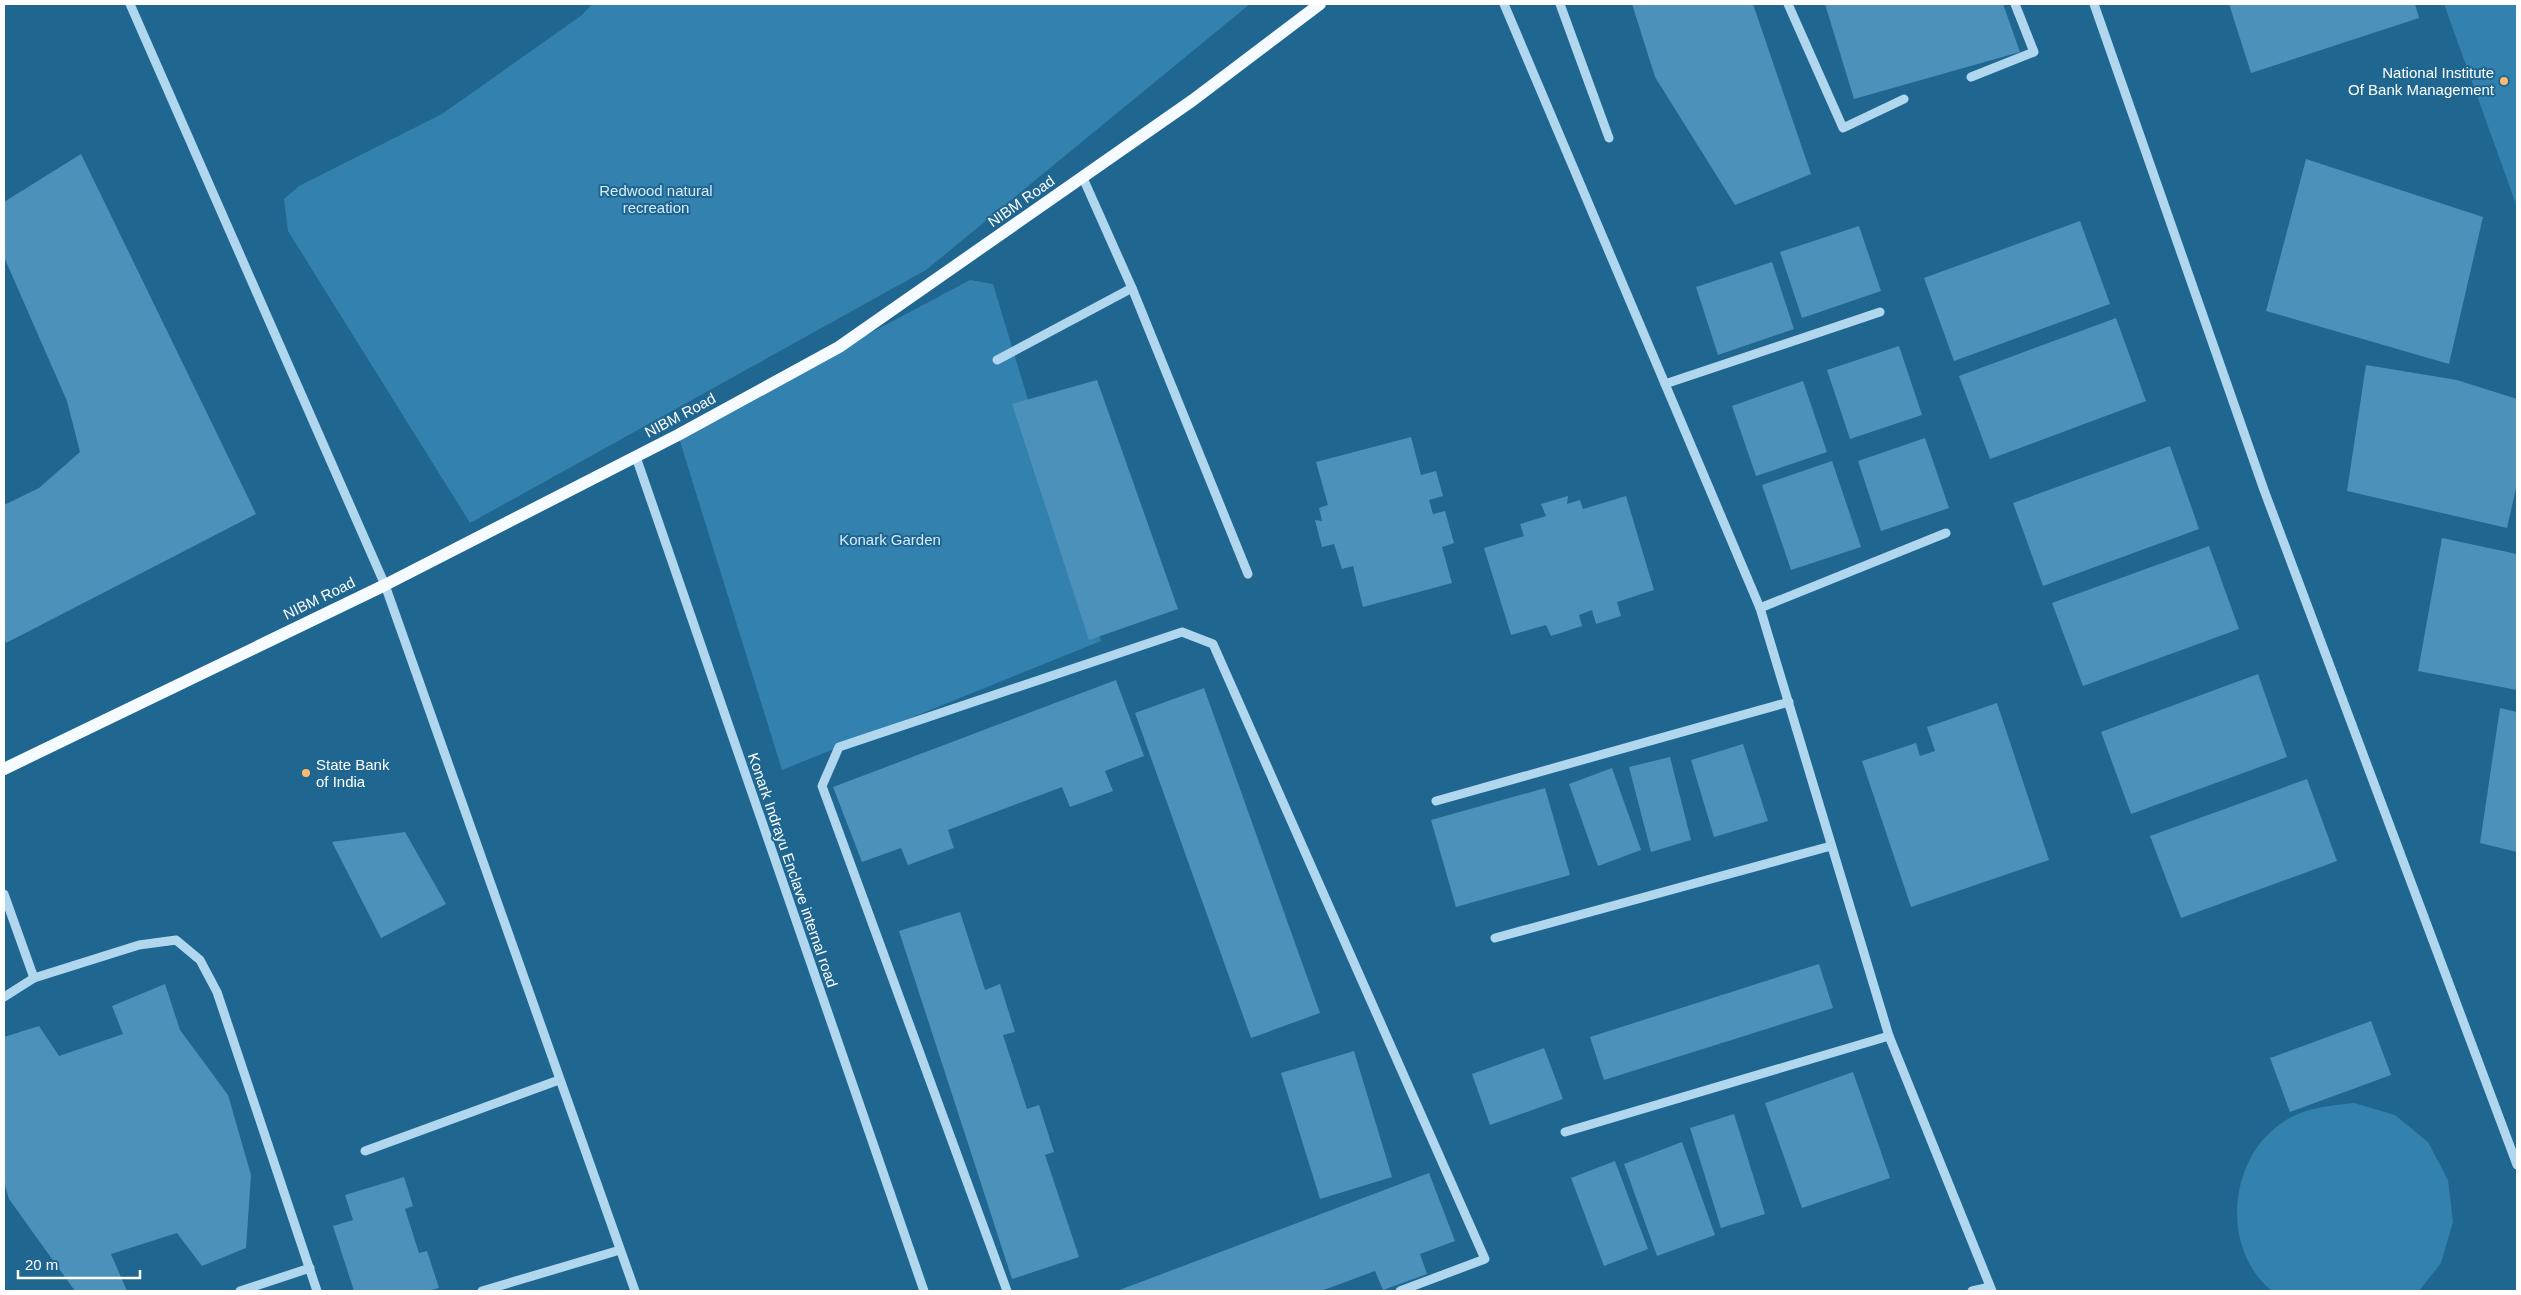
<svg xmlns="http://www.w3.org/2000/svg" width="2521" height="1295" viewBox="0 0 2521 1295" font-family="Helvetica,sans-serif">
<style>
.green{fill:#3281af}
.building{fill:#4b91ba}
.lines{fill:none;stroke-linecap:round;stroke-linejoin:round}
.minor{stroke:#b0d7ee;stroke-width:9}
.major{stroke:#f6fbff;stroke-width:12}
.poi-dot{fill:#fcb96f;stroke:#1f6691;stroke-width:2}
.labels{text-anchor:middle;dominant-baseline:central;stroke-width:4;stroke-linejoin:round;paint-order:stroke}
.poi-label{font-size:15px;fill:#fff;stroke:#1f6691;text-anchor:end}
.park-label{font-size:15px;fill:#d5ecfa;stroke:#1f6691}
.street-label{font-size:15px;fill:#fff;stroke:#1f6691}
</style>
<rect width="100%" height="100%" fill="#1f6691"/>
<!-- green -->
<g class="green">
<polygon points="592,4 1250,4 926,270 470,523 288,231 284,199 299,186 442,114 582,15"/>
<polygon points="2444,4 2517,4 2517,207"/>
<polygon points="970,280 993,284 1101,641 782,770 678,435"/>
<path d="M2354 1103 2395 1115 2428 1142 2448 1180 2453 1222 2441 1263 2419 1291H2272C2223 1252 2227 1167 2275 1128 2299 1108 2325 1106 2354 1103Z"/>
</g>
<!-- building -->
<g class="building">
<polygon points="1632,4 1753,4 1811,174 1735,205 1655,77"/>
<polygon points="1825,4 2003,4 2020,52 1854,99"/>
<polygon points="2229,4 2415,4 2419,18 2251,73"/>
<polygon points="81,154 256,514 6,643 4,638 4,505 39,488 80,452 67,401 4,257 4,202"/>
<polygon points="2306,159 2483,217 2449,364 2266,311"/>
<polygon points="2080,221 2110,304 1954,361 1924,278"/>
<polygon points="1859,226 1881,291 1802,318 1780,252"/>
<polygon points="1772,262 1794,329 1718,355 1696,287"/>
<polygon points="2116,318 2146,401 1990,459 1959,376"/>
<polygon points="1899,346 1922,415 1850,439 1827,370"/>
<polygon points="2366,365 2457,380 2517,399 2517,484 2507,528 2347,491"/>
<polygon points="1097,380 1178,609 1089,640 1012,404"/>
<polygon points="1803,381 1827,452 1756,476 1732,406"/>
<polygon points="1411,437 1421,475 1436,471 1443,496 1429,500 1433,514 1445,511 1454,543 1442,547 1452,583 1363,607 1353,566 1342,569 1334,544 1322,547 1315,520 1322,521 1319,508 1328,505 1316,462"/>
<polygon points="1925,438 1949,508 1881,531 1858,461"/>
<polygon points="2170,446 2199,529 2043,586 2013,503"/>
<polygon points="1832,461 1861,547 1791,570 1762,485"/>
<polygon points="1568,496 1567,504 1580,500 1583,509 1626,496 1654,590 1617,602 1621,616 1596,624 1592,610 1579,615 1582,626 1551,636 1546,625 1511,635 1484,548 1524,536 1520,524 1546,516 1541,504"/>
<polygon points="2442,538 2517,554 2517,690 2418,671"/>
<polygon points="2209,546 2239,629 2083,686 2052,603"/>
<polygon points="2258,674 2287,757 2131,814 2101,732"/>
<polygon points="1116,680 1144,756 1105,771 1113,791 1070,807 1062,787 948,830 954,848 908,865 901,848 862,862 833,787"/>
<polygon points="1204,688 1320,1013 1251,1038 1135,713"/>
<polygon points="1997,703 2049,860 1911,907 1862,761 1916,743 1920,756 1935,751 1927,727"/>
<polygon points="2500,708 2517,712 2517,852 2480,843"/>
<polygon points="1743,744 1768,821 1714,837 1691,760"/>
<polygon points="1670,757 1691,840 1651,852 1629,767"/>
<polygon points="1612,768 1641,850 1598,866 1569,784"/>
<polygon points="2307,779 2337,861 2181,918 2150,836"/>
<polygon points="1545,788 1570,875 1456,907 1431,820"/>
<polygon points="405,832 446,904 381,938 332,842"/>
<polygon points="960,912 985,990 1000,984 1015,1032 1003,1035 1027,1109 1039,1105 1054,1152 1045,1155 1079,1257 1012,1279 899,931"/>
<polygon points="1819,964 1833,1008 1604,1080 1590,1037"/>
<polygon points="165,984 180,1030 228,1095 251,1175 246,1248 202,1266 177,1233 111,1254 127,1291 75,1291 9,1199 4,1182 4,1037 39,1026 59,1056 123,1034 112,1006"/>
<polygon points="2371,1021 2391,1075 2290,1112 2270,1058"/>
<polygon points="1544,1048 1563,1099 1490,1125 1472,1074"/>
<polygon points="1354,1051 1392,1177 1320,1199 1281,1073"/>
<polygon points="1853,1072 1890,1178 1802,1208 1765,1103"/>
<polygon points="1734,1114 1765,1214 1721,1228 1690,1128"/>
<polygon points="1682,1142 1715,1235 1657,1256 1624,1164"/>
<polygon points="1615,1161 1648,1249 1604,1266 1571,1178"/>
<polygon points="1429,1173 1455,1241 1420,1254 1427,1274 1383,1290 1375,1271 1321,1291 1117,1291"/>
<polygon points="404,1177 413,1206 405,1209 419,1253 427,1251 439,1288 428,1291 354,1291 333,1226 353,1220 345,1195"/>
</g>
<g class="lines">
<!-- minor -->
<g class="minor">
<polyline points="130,4 385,585 635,1291"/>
<polyline points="1504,4 1760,608 1889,1036 1992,1291"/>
<polyline points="1560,4 1609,138"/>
<polyline points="1788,4 1843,128 1904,99"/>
<polyline points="2094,4 2264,490 2517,1165"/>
<polyline points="1971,77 2034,52 2015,4"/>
<polyline points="1083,178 1132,288 1248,574"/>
<polyline points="997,360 1132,288"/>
<polyline points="1665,384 1880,312"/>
<polyline points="636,457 924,1291"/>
<polyline points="1760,608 1946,533"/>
<polyline points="1436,801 1789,702"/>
<polyline points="4,894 34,978"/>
<polyline points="1495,938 1831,846"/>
<polyline points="4,997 34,978 139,945 176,940 200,960 217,992 317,1291"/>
<polyline points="1565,1132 1889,1036"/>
<polyline points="365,1151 559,1080"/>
<polyline points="240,1291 310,1268"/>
<polyline points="482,1291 620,1250"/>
<polyline points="1007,1291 822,786 839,747 1182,632 1213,644 1485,1259 1400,1291"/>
<polyline points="1972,1291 1990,1287"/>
</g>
<!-- major -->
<polyline class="major" points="4,769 385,585 678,435 839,347 1193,100 1320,4"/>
</g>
<!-- markers -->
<g class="poi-dot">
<circle cx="2504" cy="81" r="5"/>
<circle cx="306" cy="773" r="5"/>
</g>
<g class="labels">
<!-- poi labels -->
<g class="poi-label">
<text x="2494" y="72">National Institute<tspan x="2494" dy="17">Of Bank Management</tspan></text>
<text x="316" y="764" text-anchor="start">State Bank<tspan x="316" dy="17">of India</tspan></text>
</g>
<!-- park labels -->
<g class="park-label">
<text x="656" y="190">Redwood natural<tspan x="656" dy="17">recreation</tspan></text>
<text x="890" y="539">Konark Garden</text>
</g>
<!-- street labels -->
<g class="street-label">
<text transform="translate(1021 201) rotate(-35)">NIBM Road</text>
<text transform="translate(680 415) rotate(-28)">NIBM Road</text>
<text transform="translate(319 598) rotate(-26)">NIBM Road</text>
<text transform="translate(793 870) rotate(71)">Konark Indrayu Enclave internal road</text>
</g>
</g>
<!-- border -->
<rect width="2521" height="1295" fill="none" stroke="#ffffff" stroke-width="10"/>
<!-- scale -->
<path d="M18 1270v8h122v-8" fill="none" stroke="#ffffff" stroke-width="2.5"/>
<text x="25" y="1270" font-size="15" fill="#ffffff" stroke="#1f6691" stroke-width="4" paint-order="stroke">20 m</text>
</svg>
